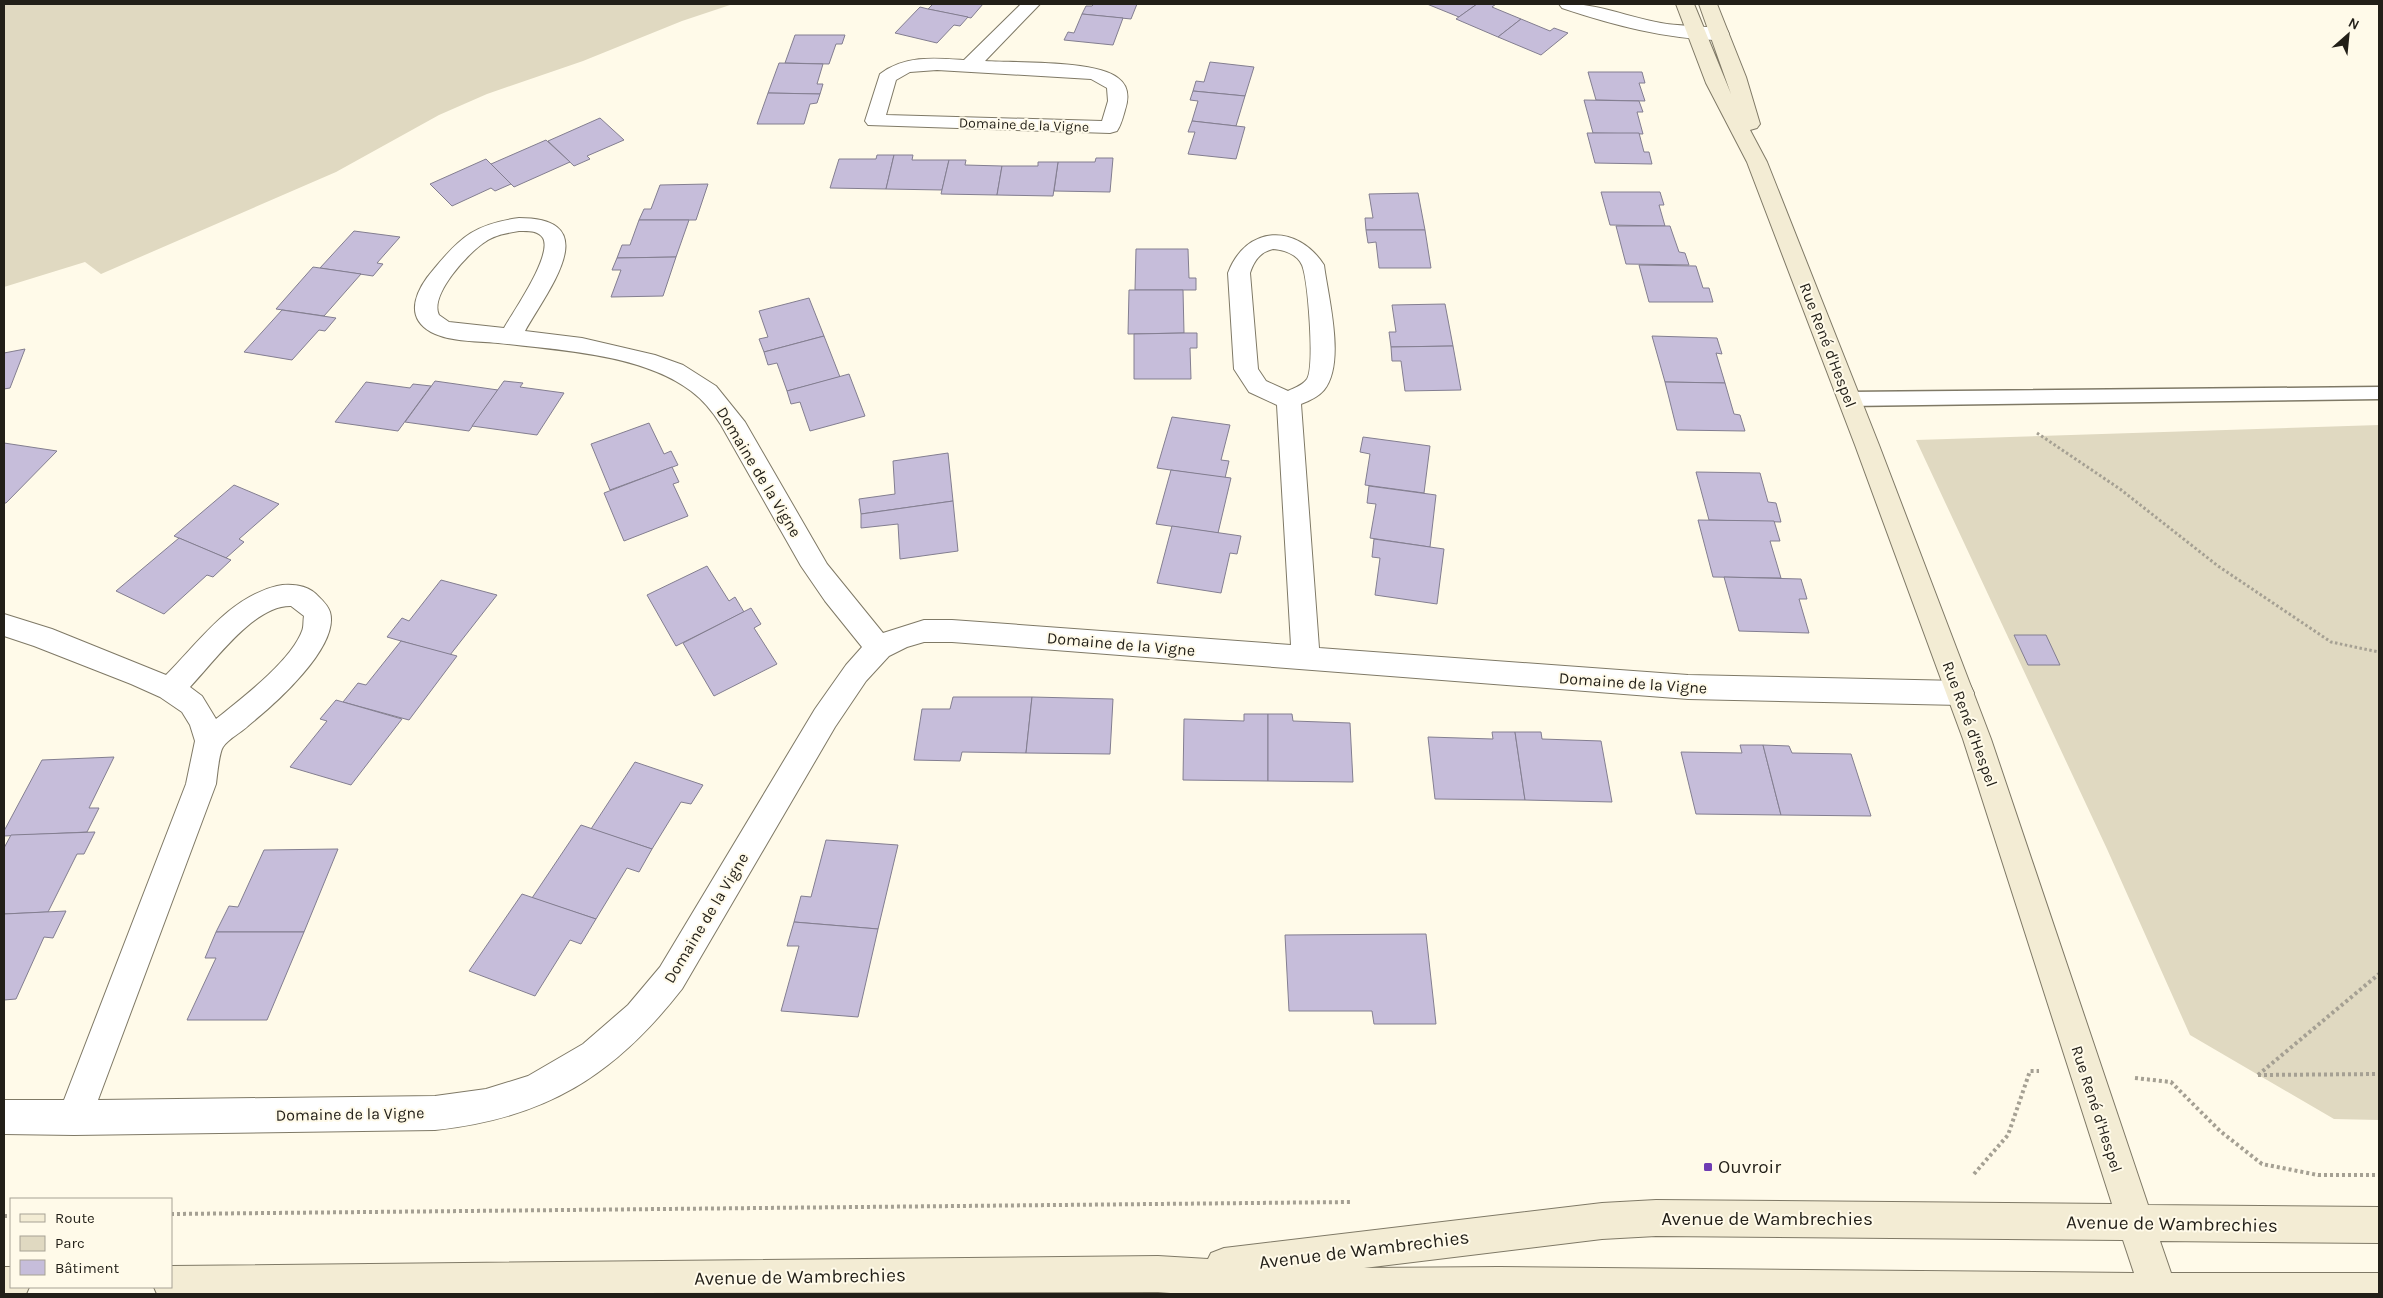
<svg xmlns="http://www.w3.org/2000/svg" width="2383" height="1298" viewBox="0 0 2383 1298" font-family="Karla,sans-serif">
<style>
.green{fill:#e0d9c1}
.building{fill:#c6bdda;stroke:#837e90}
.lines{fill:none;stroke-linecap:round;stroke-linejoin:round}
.lane-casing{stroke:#7f7966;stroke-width:3}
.street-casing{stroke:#7f7966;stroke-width:2}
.secondary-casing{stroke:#7f7966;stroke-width:2}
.path-far1{stroke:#a5a093;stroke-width:3;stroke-dasharray:2.5 2.5;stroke-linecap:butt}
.path{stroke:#a5a093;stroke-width:4;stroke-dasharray:3 3;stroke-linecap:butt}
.lane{fill:#fff;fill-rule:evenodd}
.street{fill:#fff;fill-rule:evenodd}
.secondary{fill:#f3ecd4;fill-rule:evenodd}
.poi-dot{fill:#6f3cb3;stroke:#fffae9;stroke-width:2}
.labels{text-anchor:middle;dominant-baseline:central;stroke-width:4;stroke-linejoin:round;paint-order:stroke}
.far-street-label{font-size:14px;fill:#221f18;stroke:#fffae9}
.street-label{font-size:16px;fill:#221f18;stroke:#fffae9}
.near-poi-label{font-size:19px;fill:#221f18;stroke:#fffae9;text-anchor:start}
.near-street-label{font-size:19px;fill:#221f18;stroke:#fffae9}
</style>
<rect width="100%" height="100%" fill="#fffae9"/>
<!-- green -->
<g class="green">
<polygon points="4,4 733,4 682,21 583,61 487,94 439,115 336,172 101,274 85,262 4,287"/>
<polygon points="2379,425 2379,1120 2334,1119 2190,1035 2107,849 1916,440"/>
</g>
<!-- building -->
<g class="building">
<polygon points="933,4 983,4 971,18 928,9"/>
<polygon points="1094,4 1137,4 1131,19 1082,14 1086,6 1092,6"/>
<polygon points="1427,4 1477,4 1459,17"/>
<polygon points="1477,4 1496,4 1492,7 1521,19 1498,37 1456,19"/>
<polygon points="920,7 928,9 968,17 960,26 954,25 937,43 895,33"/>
<polygon points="1082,14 1123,18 1113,45 1064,40 1068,32 1074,33"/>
<polygon points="1521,19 1550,31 1554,28 1568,33 1541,55 1498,37"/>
<polygon points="795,35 845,35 842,44 836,44 829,64 785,63"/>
<polygon points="1210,62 1254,67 1245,96 1193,91 1196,81 1204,82"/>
<polygon points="779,63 823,64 817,84 823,84 820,94 768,93"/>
<polygon points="1588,72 1642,72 1645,83 1639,83 1645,101 1596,100"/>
<polygon points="1193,91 1245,96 1236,126 1192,121 1198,101 1190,100"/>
<polygon points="768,93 820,94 817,103 810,104 804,124 757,124"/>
<polygon points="1584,100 1639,101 1643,112 1637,112 1643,134 1593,133"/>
<polygon points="600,118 624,140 587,156 590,159 574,166 548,141"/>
<polygon points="1192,121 1245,127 1236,159 1188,154 1195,132 1188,132"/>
<polygon points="1587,133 1639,133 1644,152 1649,152 1652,164 1595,163"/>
<polygon points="546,140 570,162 514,187 491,164"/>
<polygon points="877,155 894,155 886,189 830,188 839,159 876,159"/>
<polygon points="894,155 913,155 912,160 949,160 942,190 886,189"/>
<polygon points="1096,158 1113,158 1110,192 1054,191 1058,162 1095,162"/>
<polygon points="486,159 511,184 495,191 491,188 452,206 430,184"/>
<polygon points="949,160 966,160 965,165 1002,166 997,195 941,194"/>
<polygon points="1038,162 1058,162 1053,196 997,195 1002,166 1038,166"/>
<polygon points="708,184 696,220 639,220 644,209 651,209 660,185"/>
<polygon points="1601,192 1660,192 1664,205 1659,205 1665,226 1610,225"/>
<polygon points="1418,193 1425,230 1366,230 1365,218 1373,218 1369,194"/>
<polygon points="639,220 689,220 676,257 617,258 622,245 630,245"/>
<polygon points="1616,226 1670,226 1679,252 1685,253 1689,265 1626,264"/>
<polygon points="1366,230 1425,230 1431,268 1379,268 1376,242 1368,243"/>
<polygon points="354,231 400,237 377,263 383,264 373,276 320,268"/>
<polygon points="1136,249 1188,249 1189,278 1196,278 1196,290 1135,290"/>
<polygon points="676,257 663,296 611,297 621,270 612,270 617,258"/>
<polygon points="1639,265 1696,266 1703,288 1709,288 1713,302 1649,302"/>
<polygon points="313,267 361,274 324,316 276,309"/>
<polygon points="1129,290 1183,290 1184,333 1128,334"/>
<polygon points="809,298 824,336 764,352 759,339 768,337 759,311"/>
<polygon points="1445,304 1453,346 1391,347 1389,332 1396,332 1392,305"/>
<polygon points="282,310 336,318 325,331 319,330 292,360 244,352"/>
<polygon points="1184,333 1197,333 1197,348 1190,348 1191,379 1134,379 1134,334"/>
<polygon points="824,336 840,377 787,391 777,363 768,365 764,352"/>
<polygon points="1652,336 1717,338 1722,354 1716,353 1725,383 1665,382"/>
<polygon points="1453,346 1461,390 1405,391 1401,361 1392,361 1391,347"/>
<polygon points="25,349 10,388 4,389 4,353"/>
<polygon points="849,374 865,416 810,431 800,402 791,404 787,391"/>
<polygon points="435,381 498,390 469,431 405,422"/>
<polygon points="504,381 523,383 520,387 564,393 537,435 472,426"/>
<polygon points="366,382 410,388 413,384 431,386 398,431 335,422"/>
<polygon points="1665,382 1725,383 1734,414 1740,415 1745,431 1677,430"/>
<polygon points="1172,417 1230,425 1221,460 1229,461 1225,478 1157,468"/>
<polygon points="649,423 664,454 671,451 678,465 610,490 591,444"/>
<polygon points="1363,437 1430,446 1424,493 1365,485 1370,454 1360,452"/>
<polygon points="4,443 57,451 6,503 4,503"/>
<polygon points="948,453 953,501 861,514 859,499 895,494 893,461"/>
<polygon points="672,467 679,482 673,484 688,516 624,541 604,493"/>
<polygon points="1171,470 1231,478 1218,533 1156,524"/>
<polygon points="1696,472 1760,473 1768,502 1776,503 1781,522 1709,520"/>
<polygon points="234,485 279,504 239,539 244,542 226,558 174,536"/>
<polygon points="1369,486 1436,495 1430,547 1370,538 1376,504 1367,503"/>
<polygon points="953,501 958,551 900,559 898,524 861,528 861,514"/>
<polygon points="1698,520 1774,521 1780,541 1770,541 1781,578 1713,577"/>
<polygon points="1172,526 1241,536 1237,554 1230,553 1221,593 1157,583"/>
<polygon points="179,538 231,560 213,577 207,575 164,614 116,591"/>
<polygon points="1374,539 1444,549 1437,604 1375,595 1380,558 1372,557"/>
<polygon points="707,566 729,601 735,597 744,612 676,646 647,595"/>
<polygon points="1724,577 1801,579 1807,599 1799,599 1809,633 1739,631"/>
<polygon points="441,580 497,595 450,655 387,637 402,618 409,621"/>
<polygon points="751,608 761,624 754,628 777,664 714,696 683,643"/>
<polygon points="2014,635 2046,635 2060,665 2028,665"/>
<polygon points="401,641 457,656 409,720 343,702 358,683 366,685"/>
<polygon points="953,697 1032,697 1026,753 962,752 960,761 914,760 922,709 950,709"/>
<polygon points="1032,697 1113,699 1110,754 1026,753"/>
<polygon points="336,700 402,719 351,785 290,767 327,721 320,719"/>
<polygon points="1244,714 1268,714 1268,781 1183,780 1184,719 1244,721"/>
<polygon points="1268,714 1292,714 1293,721 1350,723 1353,782 1268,781"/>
<polygon points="1492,732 1515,732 1525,800 1435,799 1428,737 1493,739"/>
<polygon points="1515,732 1541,732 1542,739 1601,741 1612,802 1525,800"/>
<polygon points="1740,745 1763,745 1781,815 1696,814 1681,752 1742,753"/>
<polygon points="1763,745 1789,746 1792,753 1851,754 1871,816 1781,815"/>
<polygon points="114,757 89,808 99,808 87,832 4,836 4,831 42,760"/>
<polygon points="635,762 703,785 691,804 681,802 652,849 591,829"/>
<polygon points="581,825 652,849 639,872 627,868 596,919 532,898"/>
<polygon points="95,832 84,854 77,854 48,912 4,914 4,848 11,835"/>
<polygon points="826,840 898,845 878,929 794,922 801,896 811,897"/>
<polygon points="338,849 304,932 216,932 229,906 238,907 264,850"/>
<polygon points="522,894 596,919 581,944 570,940 535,996 469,971"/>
<polygon points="66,911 53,938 44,937 16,999 4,1000 4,914"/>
<polygon points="794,922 878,929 858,1017 781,1011 799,946 787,946"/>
<polygon points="216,932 304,932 267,1020 187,1020 216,958 205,958"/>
<polygon points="1426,934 1436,1024 1374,1024 1372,1011 1289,1011 1285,935"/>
</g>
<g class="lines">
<!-- lane casing -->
<g class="lane-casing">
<polygon id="lane" points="2379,387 2379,399 1848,406 1841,404 1839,399 1841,394 1848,392"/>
</g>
<!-- street casing -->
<g class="street-casing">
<g id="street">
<path d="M1021 4H1040L985 61C1014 63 1097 60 1118 78 1129 86 1129 98 1125 110 1123 117 1121 125 1117 131L1110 133 868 125 865 121 880 74C905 55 935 58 964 60ZM937 70 1091 79 1107 88 1108 101 1102 121 886 115 896 80 910 72Z"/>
<path d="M1559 4C1594 2 1627 17 1661 23 1682 27 1706 25 1727 30L1729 34 1727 38 1720 40C1665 39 1613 25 1562 8Z"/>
<path d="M519 218C607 218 547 291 525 331L582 338 655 355 683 365 716 386 745 422 827 564 883 633 924 620H952L1291 645 1277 405 1249 392 1234 369 1228 273C1246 225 1297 223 1324 265 1328 297 1346 363 1324 390 1318 397 1309 401 1301 404L1319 648 1688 675 1960 681 1970 685 1974 693 1970 701 1960 705 1688 699 952 642H924L907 647 889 656 866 681 835 727 682 989C614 1076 546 1118 435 1130L74 1135 4 1134V1100H64L186 784 195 741 190 725 182 712 160 697 131 684 34 646 4 636V614L52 629 166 675C199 642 230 597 277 586 289 583 307 585 316 594 321 599 328 605 330 612 340 647 274 705 249 725 242 732 228 739 223 747 219 753 217 776 216 784L98 1100 435 1096 486 1089 528 1076 583 1044 628 1005 660 967 815 709 846 665 862 647 825 601 801 566 721 425C713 412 703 400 691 391 642 354 558 350 498 343 477 341 450 342 431 332 402 316 418 287 434 269 461 236 476 224 519 218ZM519 231C527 231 538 230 543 238 553 255 513 312 504 328L449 322 439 315C429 295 469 252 485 242 495 235 507 233 519 231ZM1273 249C1284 250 1297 254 1302 265 1308 280 1315 366 1307 379 1303 385 1294 388 1288 391L1266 381 1258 369 1250 273C1254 261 1260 252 1273 249ZM291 606 304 616C303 621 304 627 302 631 291 661 241 699 216 719L202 696 190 687C214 662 254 605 291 606Z"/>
</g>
</g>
<!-- secondary casing -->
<g class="secondary-casing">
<g id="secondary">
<path d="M1676 4H1694L1731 94 1699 4H1717L1746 77 1760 124 1757 128 1750 130 1767 162 1879 445 1991 739 2148 1205 2379 1207V1243L2160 1241 2171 1273H2379V1294H1183L1158 1292 157 1294 154 1287H171V1266L1158 1256 1208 1259 1211 1253 1224 1248 1602 1203 1656 1200 2112 1204 1963 739 1855 445 1747 162 1706 83ZM1656 1236 2123 1240 2134 1273 1499 1267 1364 1268 1602 1239Z"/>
<polygon points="4,1267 11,1267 11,1287 29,1287 26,1294 4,1294"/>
</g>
</g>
<!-- path-far1 -->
<polyline class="path-far1" points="2037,433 2120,489 2218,566 2331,642 2379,652"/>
<!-- path -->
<g class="path">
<polyline points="2258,1075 2379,974"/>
<polyline points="2258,1075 2379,1074"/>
<polyline points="2135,1078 2171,1082 2220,1131 2262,1164 2318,1175 2379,1175"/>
<polyline points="1974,1174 2008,1135 2030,1071 2039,1071"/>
<polyline points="171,1214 1351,1202"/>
<polyline points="4,1216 11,1216"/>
</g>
<!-- lane -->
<use href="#lane" class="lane"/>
<!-- street -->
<use href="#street" class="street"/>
<!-- secondary -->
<use href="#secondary" class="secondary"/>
</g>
<!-- markers -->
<rect class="poi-dot" x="1703" y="1162" width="10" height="10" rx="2.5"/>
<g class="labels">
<!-- far-street labels -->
<g class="far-street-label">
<text transform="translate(1024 125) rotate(2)">Domaine de la Vigne</text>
</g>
<!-- street labels -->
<g class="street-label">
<text transform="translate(1828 345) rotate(69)">Rue René d'Hespel</text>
<text transform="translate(759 472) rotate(59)">Domaine de la Vigne</text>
<text transform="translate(1121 644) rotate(5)">Domaine de la Vigne</text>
<text transform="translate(1633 683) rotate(4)">Domaine de la Vigne</text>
<text transform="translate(1970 724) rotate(70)">Rue René d'Hespel</text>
<text transform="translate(706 918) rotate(-59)">Domaine de la Vigne</text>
<text transform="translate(2097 1109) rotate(72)">Rue René d'Hespel</text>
<text transform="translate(350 1114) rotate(-1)">Domaine de la Vigne</text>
</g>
<!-- near-poi labels -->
<g class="near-poi-label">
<text x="1718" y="1167">Ouvroir</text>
</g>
<!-- near-street labels -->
<g class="near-street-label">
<text x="1767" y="1219">Avenue de Wambrechies</text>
<text transform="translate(2172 1224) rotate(1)">Avenue de Wambrechies</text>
<text transform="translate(1364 1250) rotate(-7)">Avenue de Wambrechies</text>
<text transform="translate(800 1277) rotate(-1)">Avenue de Wambrechies</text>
</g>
</g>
<!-- border -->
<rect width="2383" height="1298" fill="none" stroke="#221f18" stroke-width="10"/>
<!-- legend -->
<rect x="10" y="1198" width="162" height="90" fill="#fffae9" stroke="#a7a295"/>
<rect x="20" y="1214" width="25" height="8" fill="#f3ecd4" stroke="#a7a295"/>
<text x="55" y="1223" font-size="15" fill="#221f18">Route</text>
<rect x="20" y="1236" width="25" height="15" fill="#e0d9c1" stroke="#a7a295"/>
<text x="55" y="1248" font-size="15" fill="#221f18">Parc</text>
<rect x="20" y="1260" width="25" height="15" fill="#c6bdda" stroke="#a7a295"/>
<text x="55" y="1273" font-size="15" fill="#221f18">Bâtiment</text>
<!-- north arrow -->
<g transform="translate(2348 35) rotate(27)" stroke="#fffae9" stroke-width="4" paint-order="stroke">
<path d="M0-4L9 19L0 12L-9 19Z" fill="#221f18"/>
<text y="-8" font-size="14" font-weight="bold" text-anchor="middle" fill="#221f18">N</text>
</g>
</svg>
